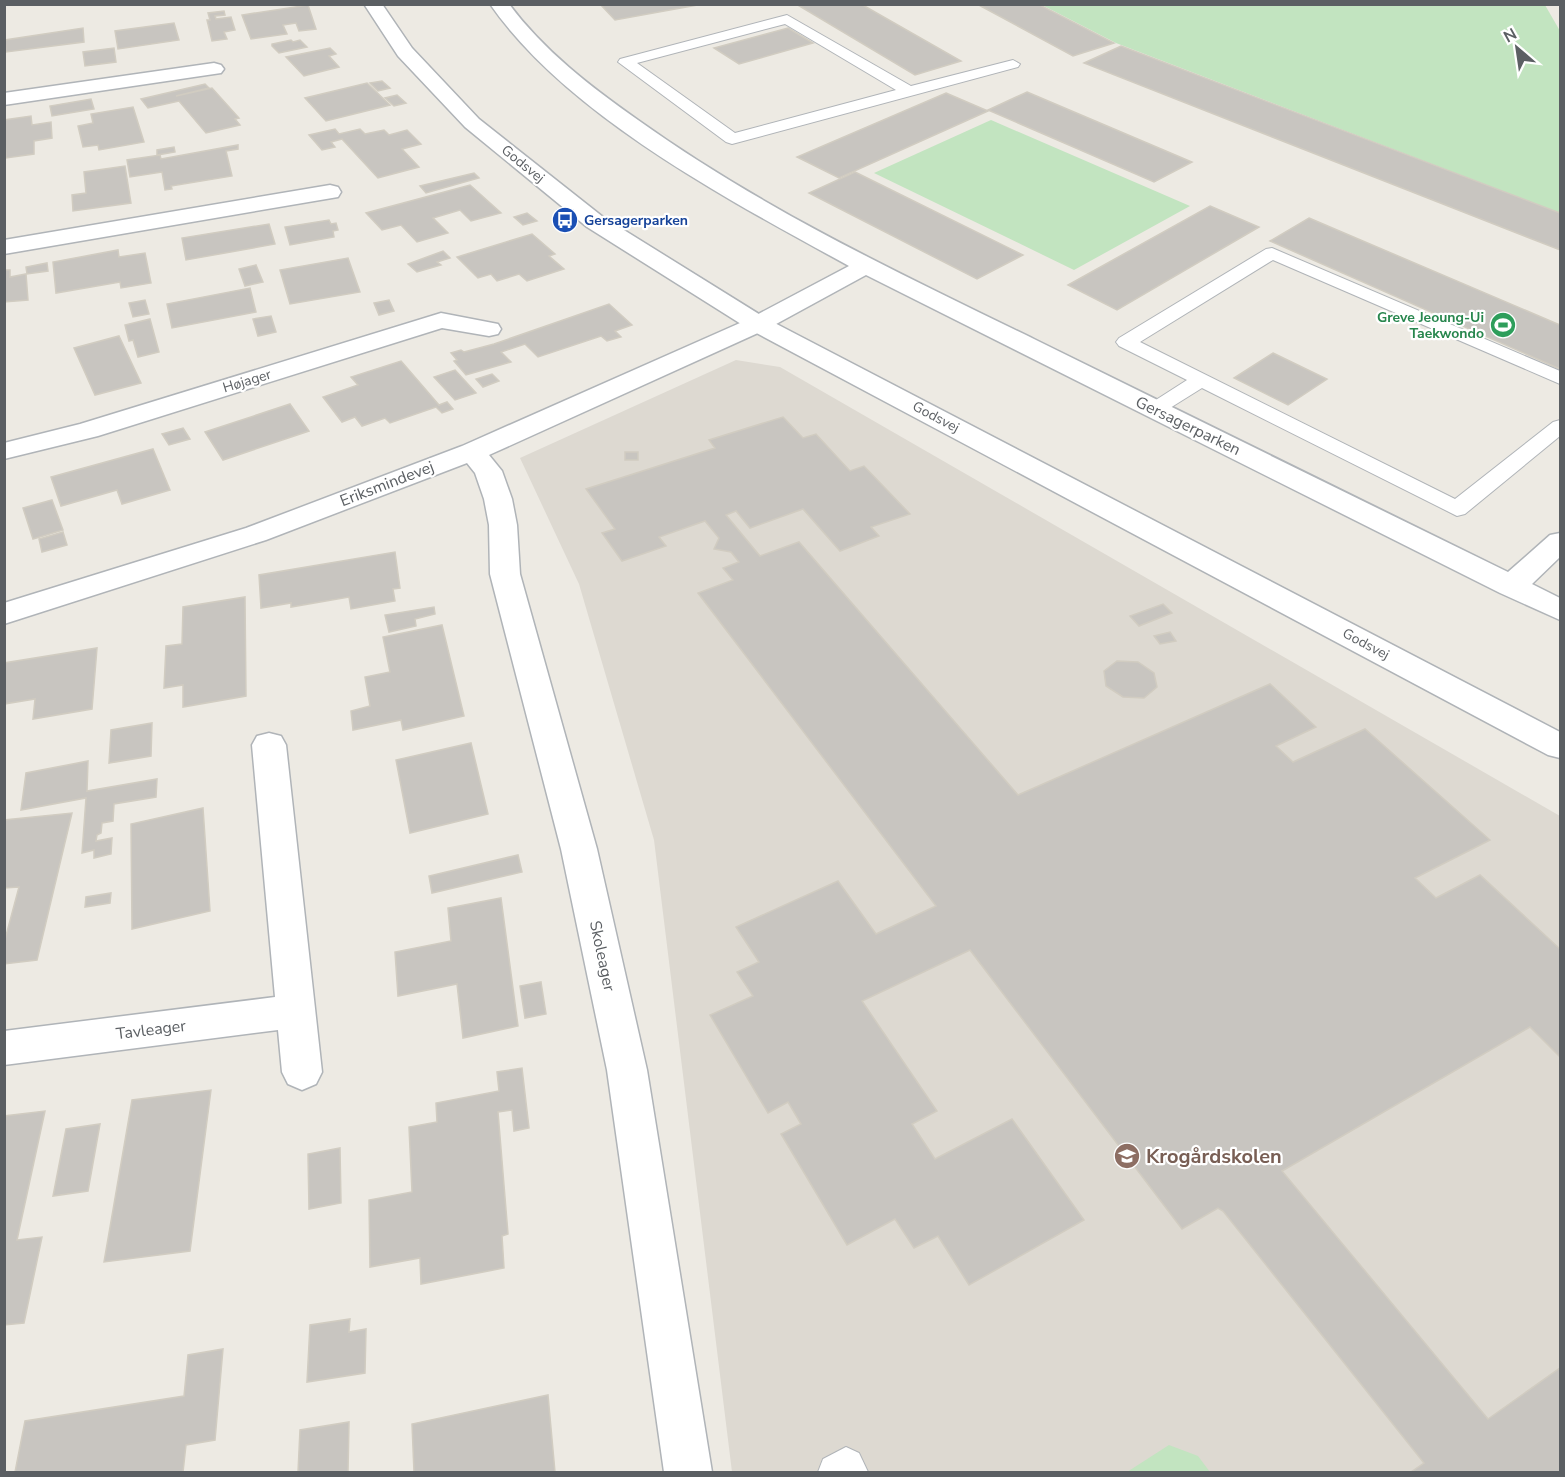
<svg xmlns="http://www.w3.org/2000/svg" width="1565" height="1477" viewBox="0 0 1565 1477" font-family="'Nunito Sans',sans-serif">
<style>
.education{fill:#ddd9d1}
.green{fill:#c2e4c0}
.building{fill:#c8c5c0;stroke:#d1ccc1;stroke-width:1.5}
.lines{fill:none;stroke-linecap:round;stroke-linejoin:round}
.lane-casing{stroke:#b0b4b8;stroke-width:2}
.street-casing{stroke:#b0b4b8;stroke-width:3}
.secondary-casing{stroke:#afb3b7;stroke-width:3}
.lane{fill:#fff;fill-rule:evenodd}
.street{fill:#fff;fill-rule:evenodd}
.secondary{fill:#fff;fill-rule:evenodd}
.labels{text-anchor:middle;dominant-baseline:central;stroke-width:4.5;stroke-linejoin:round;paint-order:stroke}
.far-street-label{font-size:14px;fill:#5b5f63;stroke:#fff}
.far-transit-label{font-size:14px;font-weight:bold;fill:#164399;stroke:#fff;text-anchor:start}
.far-leisure-label{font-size:14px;font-weight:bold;fill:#27864d;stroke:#fff;text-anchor:end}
.street-label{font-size:16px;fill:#5b5f63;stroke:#fff}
.near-education-label{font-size:20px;font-weight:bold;fill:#785e54;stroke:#fff;text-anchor:start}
</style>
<rect width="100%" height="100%" fill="#edeae3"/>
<!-- education -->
<polygon class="education" points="736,360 780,367 1560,816 1560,1472 732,1472 654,840 579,584 520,458"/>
<!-- green -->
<g class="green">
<polygon points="1042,5 1545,5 1560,31 1560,213 1116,43"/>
<polygon points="991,120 1190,206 1074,270 874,173"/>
<polygon points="1169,1445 1198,1456 1210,1472 1127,1472"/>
</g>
<!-- building -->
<g class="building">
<polygon points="600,4 703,4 615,20"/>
<polygon points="796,4 861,4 961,61 915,75"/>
<polygon points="977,4 1038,4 1114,43 1073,56"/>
<polygon points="308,5 316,29 299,31 296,23 283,25 287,34 251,39 242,15"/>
<polygon points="224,11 225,15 215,16 216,19 231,17 235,30 224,32 227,39 212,41 207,20 210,20 208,13"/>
<polygon points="174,23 179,40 118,49 115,31"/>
<polygon points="83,28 84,42 6,52 5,40"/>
<polygon points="788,28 813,43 739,64 714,48"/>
<polygon points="291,40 293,42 300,40 307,47 279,53 272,46 272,44"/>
<polygon points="1121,46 1560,213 1560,250 1084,63"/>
<polygon points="114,48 116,62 85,66 83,52"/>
<polygon points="330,48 336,54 329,56 339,67 304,76 286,57"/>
<polygon points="382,81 390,88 378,91 370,83"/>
<polygon points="367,83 390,105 326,121 305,98"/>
<polygon points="205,84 209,88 176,96 212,88 239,118 235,119 240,125 206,133 179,101 148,108 141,99"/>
<polygon points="1027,92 1180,157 1192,162 1154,182 988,110"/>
<polygon points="946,93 988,111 839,178 797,157"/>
<polygon points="397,95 406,103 394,106 385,98"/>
<polygon points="91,99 94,109 52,116 50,106"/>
<polygon points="133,107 144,142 99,150 98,145 83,147 78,126 93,123 91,114"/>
<polygon points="31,116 32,125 51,122 52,138 34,141 34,154 6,158 4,120"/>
<polygon points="335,129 339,134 360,129 365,134 384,130 389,135 407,130 421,144 402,149 419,167 378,178 342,139 331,142 335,147 322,150 309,135"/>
<polygon points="238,145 238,149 226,151 232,176 171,186 172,189 165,190 162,172 130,177 127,160 160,155 161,159"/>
<polygon points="174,147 175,152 157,155 157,150"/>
<polygon points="125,166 131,203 73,211 72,195 86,193 84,172"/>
<polygon points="855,172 1023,255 977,279 809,193"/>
<polygon points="474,173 479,178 426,193 420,186"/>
<polygon points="470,185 501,213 471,221 460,210 433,218 448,233 417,242 401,225 382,230 366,213"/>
<polygon points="1210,206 1259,227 1117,310 1068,285"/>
<polygon points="527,213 537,221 523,225 514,217"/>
<polygon points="1309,218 1560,325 1560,369 1270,241"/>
<polygon points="329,220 331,224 336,223 338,230 333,231 334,237 290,245 285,227"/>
<polygon points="269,224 275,244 186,260 182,238"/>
<polygon points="532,234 555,254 549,256 564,269 527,281 519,274 497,281 491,274 478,278 457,257"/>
<polygon points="118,250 119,257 145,253 151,283 121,288 120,282 56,293 53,262"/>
<polygon points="443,251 450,258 437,262 441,265 417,272 408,264"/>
<polygon points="348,258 360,292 290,304 280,270"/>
<polygon points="47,263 48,271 27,274 26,267"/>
<polygon points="256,265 263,282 245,286 239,269"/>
<polygon points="4,270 10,270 10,277 26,274 28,300 4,302"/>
<polygon points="250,288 256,312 172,328 167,304"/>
<polygon points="145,300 149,314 133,317 129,303"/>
<polygon points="389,300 394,311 379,315 374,303"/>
<polygon points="609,304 632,325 615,331 621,337 607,341 601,336 538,357 525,344 501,352 511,362 466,375 454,361 457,360 451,353 461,350 464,352 494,344"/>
<polygon points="271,316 276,332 258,336 253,319"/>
<polygon points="150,319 159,352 138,357 133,340 129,341 125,325"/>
<polygon points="119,336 141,383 95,395 74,348"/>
<polygon points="1273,353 1327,379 1288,405 1234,378"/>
<polygon points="401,361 439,405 447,402 453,409 442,413 436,407 390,423 385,418 362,426 355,417 342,422 323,397 358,385 351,377"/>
<polygon points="455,370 476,393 455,400 434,377"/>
<polygon points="492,374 499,381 483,387 476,379"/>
<polygon points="290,404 309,431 223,460 205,432"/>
<polygon points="783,417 803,438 816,434 850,471 864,466 910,514 871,527 879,536 840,551 803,509 750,528 736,511 726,515 760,556 799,542 1018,795 1270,684 1316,727 1276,746 1293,762 1365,729 1490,840 1415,878 1436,898 1480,875 1560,949 1560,1057 1530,1027 1282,1171 1488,1419 1560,1368 1560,1472 1411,1472 1424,1463 1223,1211 1218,1208 1182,1229 970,950 862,1001 937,1111 912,1124 935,1159 1012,1119 1084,1220 969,1285 938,1236 914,1248 895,1219 847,1245 781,1134 801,1124 788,1102 768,1113 710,1015 753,996 737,972 759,962 736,927 838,881 876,934 936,906 698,593 733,580 723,568 739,562 731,552 714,549 719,538 705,521 659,537 666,546 622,561 602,533 615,529 586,489 715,448 709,440"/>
<polygon points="183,428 190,439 169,445 162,434"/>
<polygon points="153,449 170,490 122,504 117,490 61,506 51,477"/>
<rect x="625" y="452" width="13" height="8"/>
<polygon points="52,500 63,530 33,539 23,508"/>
<polygon points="63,532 67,545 42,552 39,539"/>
<polygon points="395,552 400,588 393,589 395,601 351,609 349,597 291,607 291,603 261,608 259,575"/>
<polygon points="245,597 246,696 183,707 183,685 164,688 166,646 182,644 183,607"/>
<polygon points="1163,604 1172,613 1139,626 1130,616"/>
<polygon points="434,607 435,614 415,619 416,626 389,632 385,615"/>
<polygon points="442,625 464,716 403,730 401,720 353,730 351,711 370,706 365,677 390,672 383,637"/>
<polygon points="1170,632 1176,641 1160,644 1154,636"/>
<polygon points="97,648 92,709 33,719 35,699 4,704 4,663"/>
<polygon points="1117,661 1138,662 1154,673 1157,687 1144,698 1123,697 1106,686 1104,671"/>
<polygon points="152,723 151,756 109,763 111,730"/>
<polygon points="471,743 488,814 410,833 396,760"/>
<polygon points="88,761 87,791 157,779 156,797 114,804 113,821 102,823 101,833 97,835 96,841 112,838 111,854 94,858 94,850 82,853 86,798 21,810 26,773"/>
<polygon points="203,808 210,911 132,929 131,824"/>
<polygon points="72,813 37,960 4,964 4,943 19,887 4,888 4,820"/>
<polygon points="518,855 522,872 432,893 429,876"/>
<polygon points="111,893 110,903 85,907 86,897"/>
<polygon points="501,898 518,1026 463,1038 457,984 398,996 395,952 451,941 448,908"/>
<polygon points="541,982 546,1014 525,1018 520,986"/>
<polygon points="522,1068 529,1128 514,1131 512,1110 498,1112 508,1234 502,1236 504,1268 421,1284 420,1258 370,1267 369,1200 412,1192 409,1127 437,1122 436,1103 499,1091 497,1072"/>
<polygon points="211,1090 190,1251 104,1262 132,1100"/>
<polygon points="45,1111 17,1240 42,1237 24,1323 4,1325 4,1116"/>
<polygon points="100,1124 88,1191 53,1196 66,1129"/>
<polygon points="340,1148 341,1203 309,1209 308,1154"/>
<polygon points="350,1319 349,1332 366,1329 365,1373 307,1382 310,1325"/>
<polygon points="223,1349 215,1440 186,1445 183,1472 15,1472 25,1421 184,1396 188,1355"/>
<polygon points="548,1395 555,1472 414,1472 412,1424"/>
<polygon points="349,1422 348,1472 298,1472 300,1430"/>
</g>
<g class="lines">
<!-- lane casing -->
<g class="lane-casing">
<g id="lane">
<path d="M787 15 911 86 1013 60 1020 64 1018 67 732 144 726 142 618 62 620 59ZM785 24 896 90 735 133 637 63Z"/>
<polygon points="1272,248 1560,371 1560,384 1273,260 1140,342 1455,499 1553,422 1560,420 1560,436 1465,514 1457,516 1202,388 1162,413 1148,413 1145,409 1148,405 1187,380 1119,346 1116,342 1119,338 1266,249"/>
<polygon points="846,1447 859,1453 868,1472 818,1472 823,1459"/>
</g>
</g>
<!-- street casing -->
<g class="street-casing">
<g id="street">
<path d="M490 4H509C544 51 591 87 638 120 761 208 898 273 1034 339 1192 417 1350 495 1508 572L1550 535 1560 533V557L1532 584 1560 598V620L1500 593 866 275 767 329 489 455 502 471 512 499 517 525 520 574 597 849 647 1070 712 1472H664L607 1070 561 849 490 574 489 525 484 499 475 473 467 463 266 540 4 624V603L246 528 462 446 749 319 849 266C731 201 568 116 490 4Z"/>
<polygon points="214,63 221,65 224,69 221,73 4,105 4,93"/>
<polygon points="330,185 338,187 341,192 338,197 4,254 4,240"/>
<polygon points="441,313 498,324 501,329 498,334 489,336 442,328 98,436 4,459 4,443 80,424"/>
<polygon points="269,733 281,736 286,745 322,1072 316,1084 302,1090 288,1084 282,1072 278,1030 4,1065 4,1031 275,997 252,745 257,736"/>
</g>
</g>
<!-- secondary casing -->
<g class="secondary-casing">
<polygon id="secondary" points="364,4 382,4 412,48 479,119 603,217 767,319 1560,732 1560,758 1548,755 749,329 587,227 465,127 398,56"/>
</g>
<!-- lane -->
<use href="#lane" class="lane"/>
<!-- street -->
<use href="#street" class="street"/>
<!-- secondary -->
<use href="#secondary" class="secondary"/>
</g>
<!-- icons -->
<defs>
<g id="bus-disc" transform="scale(1.35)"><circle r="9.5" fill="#1a4fb4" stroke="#fff"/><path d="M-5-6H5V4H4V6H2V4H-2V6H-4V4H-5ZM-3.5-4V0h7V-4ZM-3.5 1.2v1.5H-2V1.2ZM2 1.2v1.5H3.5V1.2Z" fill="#fff"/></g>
<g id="stadium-disc" transform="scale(1.35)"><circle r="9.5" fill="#2e9e5b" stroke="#fff"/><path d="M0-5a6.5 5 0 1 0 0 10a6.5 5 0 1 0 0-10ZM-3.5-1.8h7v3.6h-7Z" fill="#fff"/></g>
<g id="school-disc" transform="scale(1.35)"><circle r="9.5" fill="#8d6e63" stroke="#fff"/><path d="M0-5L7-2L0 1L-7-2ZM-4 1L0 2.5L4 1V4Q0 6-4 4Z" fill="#fff"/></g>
</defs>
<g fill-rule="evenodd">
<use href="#bus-disc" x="565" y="220"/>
<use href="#stadium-disc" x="1503" y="325"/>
<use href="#school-disc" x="1127" y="1156"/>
</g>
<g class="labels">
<!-- far-street labels -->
<g class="far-street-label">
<text transform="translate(523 164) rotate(39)">Godsvej</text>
<text transform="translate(247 381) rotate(-17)">Højager</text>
<text transform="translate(936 417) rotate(28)">Godsvej</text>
<text transform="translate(1366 644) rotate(28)">Godsvej</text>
</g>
<!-- far-transit labels -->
<g class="far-transit-label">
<text x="584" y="220">Gersagerparken</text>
</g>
<!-- far-leisure labels -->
<g class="far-leisure-label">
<text x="1484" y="317">Greve Jeoung-Ui<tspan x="1484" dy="16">Taekwondo</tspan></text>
</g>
<!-- street labels -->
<g class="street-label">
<text transform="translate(1188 426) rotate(26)">Gersagerparken</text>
<text transform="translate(387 484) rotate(-21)">Eriksmindevej</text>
<text transform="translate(602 956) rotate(78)">Skoleager</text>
<text transform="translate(151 1030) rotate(-7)">Tavleager</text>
</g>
<!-- near-education labels -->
<g class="near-education-label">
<text x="1146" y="1156">Krogårdskolen</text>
</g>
</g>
<!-- border -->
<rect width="1565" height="1477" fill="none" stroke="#5b5f63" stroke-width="12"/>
<!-- north arrow -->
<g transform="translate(1517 48) rotate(331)" stroke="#ffffff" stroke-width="4.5" paint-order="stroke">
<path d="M0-4.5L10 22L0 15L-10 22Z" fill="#5b5f63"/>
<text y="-9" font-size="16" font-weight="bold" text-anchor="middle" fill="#5b5f63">N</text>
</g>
</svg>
